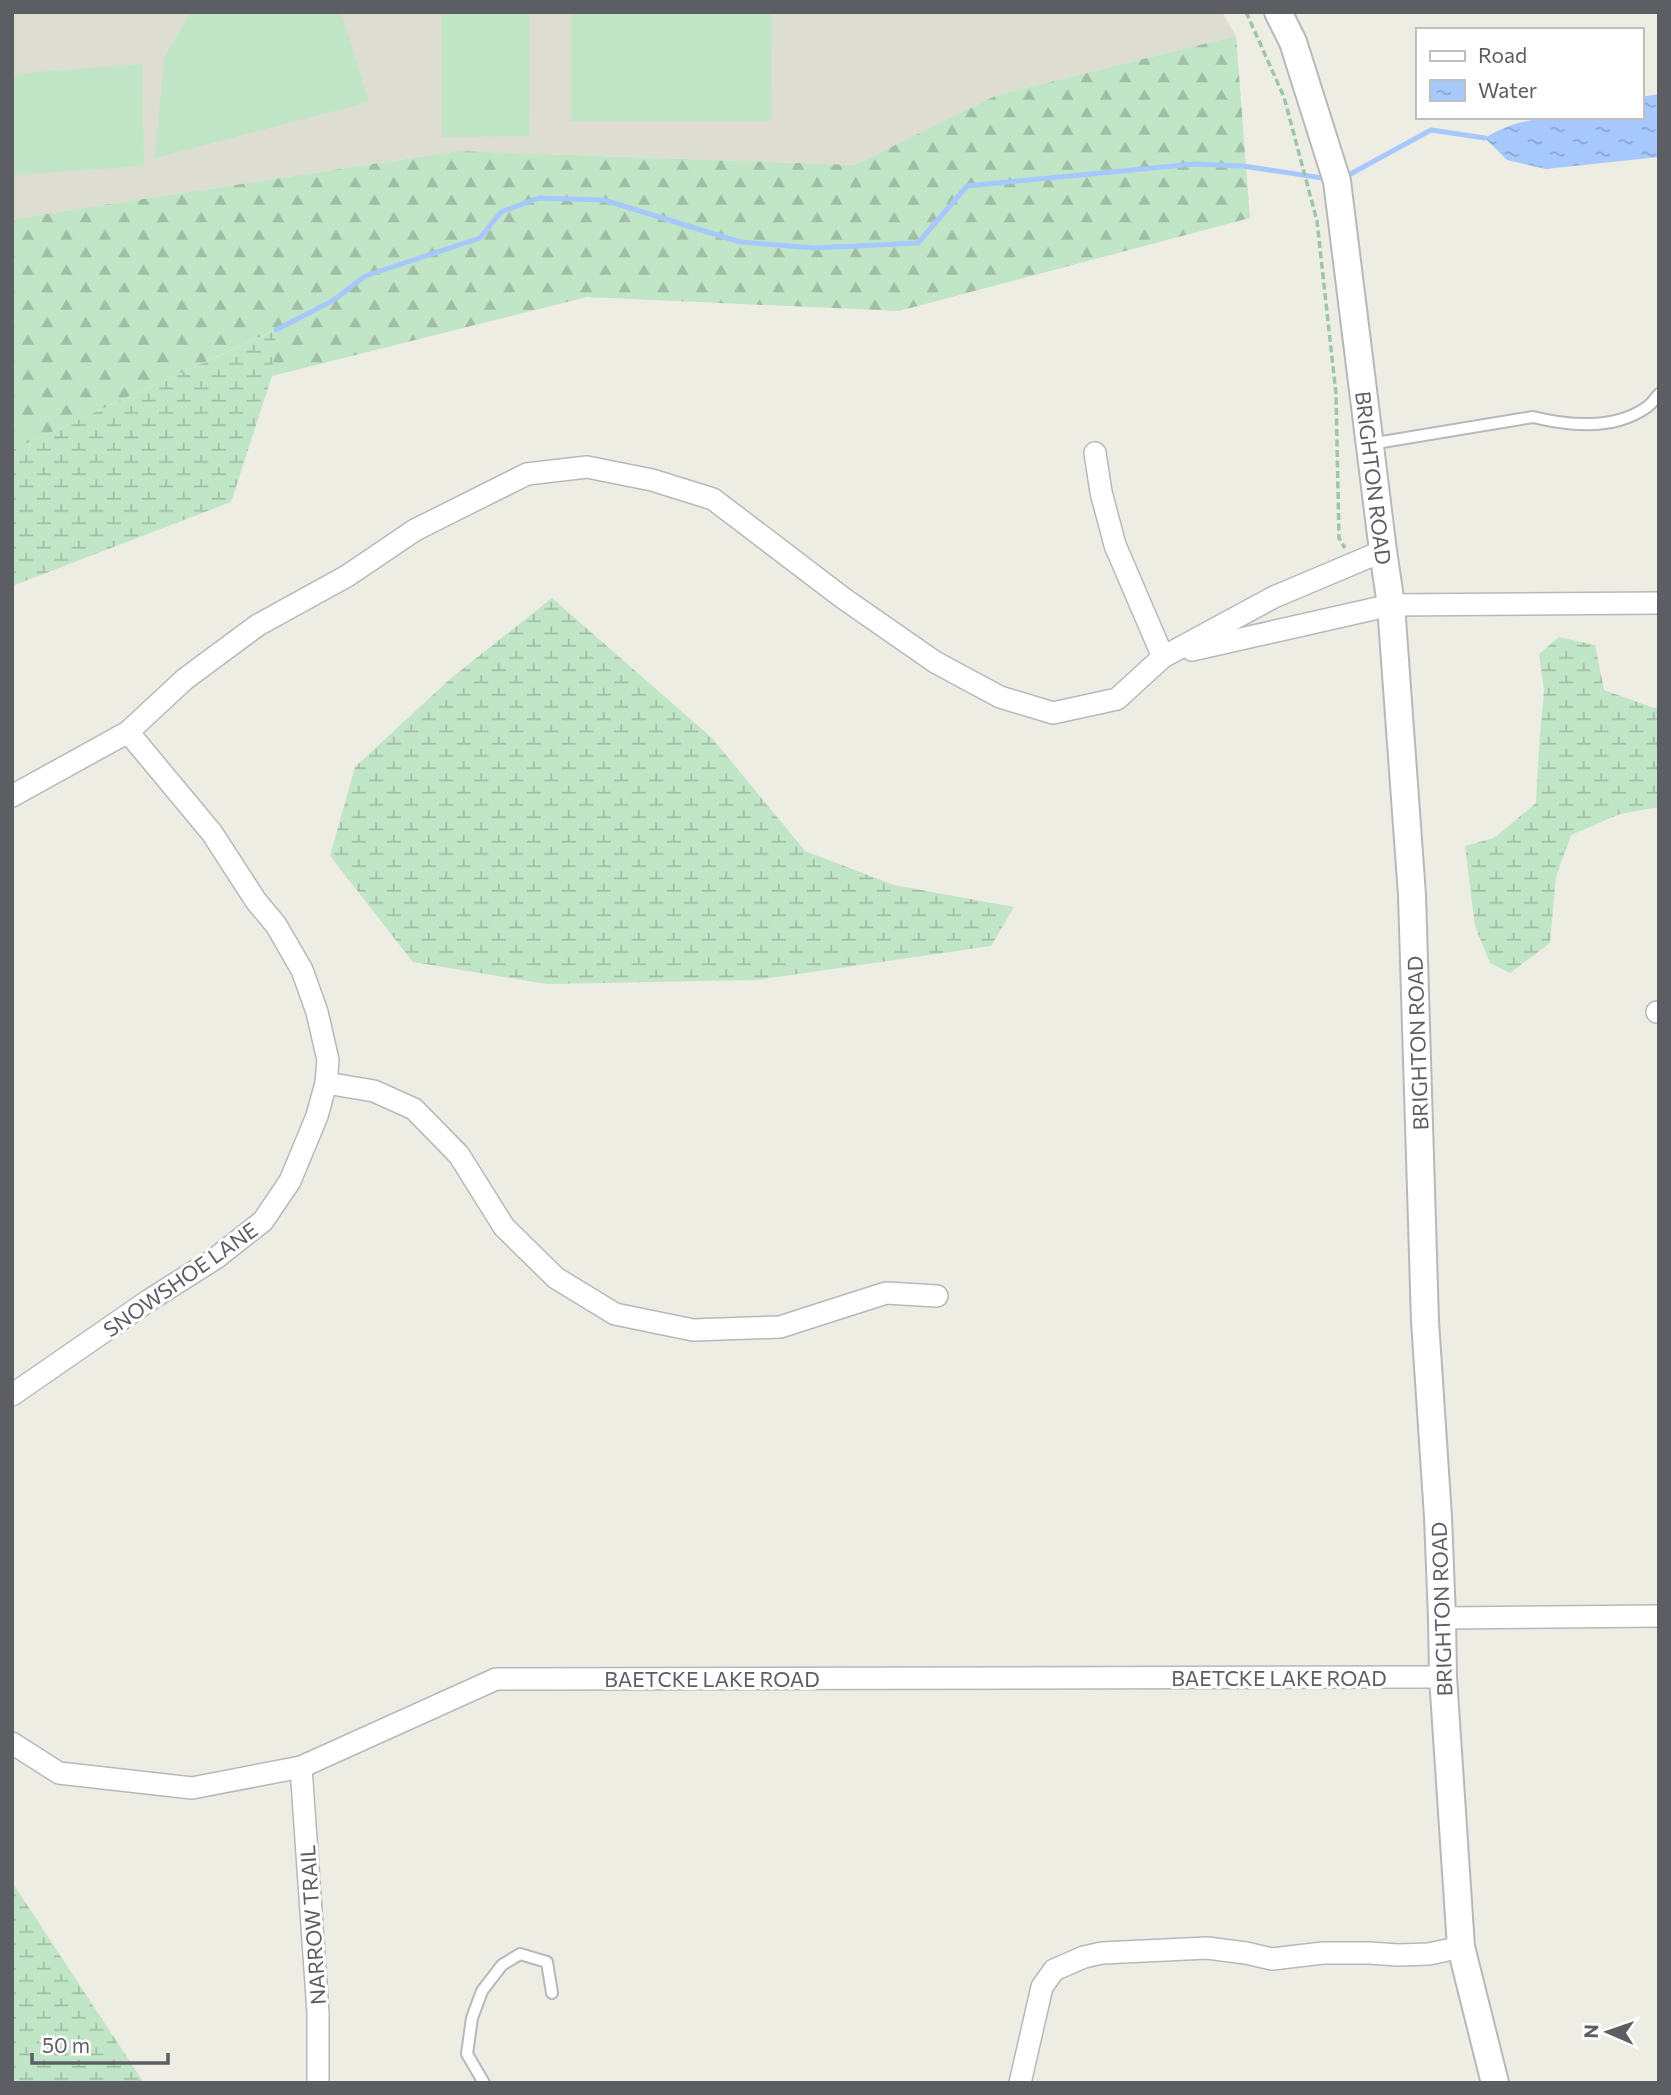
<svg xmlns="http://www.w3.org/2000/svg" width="1671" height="2095" viewBox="0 0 1671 2095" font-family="Commissioner,sans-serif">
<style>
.education{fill:#deddd2}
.grass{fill:#c1e5c7}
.forest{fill:url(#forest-firs)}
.wetland{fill:url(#wetland-marsh)}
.water{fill:url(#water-ripples)}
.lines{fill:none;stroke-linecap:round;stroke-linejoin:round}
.stream{stroke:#a6c8fc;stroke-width:5}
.service-casing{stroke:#b6b8bd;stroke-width:14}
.minor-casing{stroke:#b6b8bd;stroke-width:24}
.tertiary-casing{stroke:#b6b8bd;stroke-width:30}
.path{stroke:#9bc5ae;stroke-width:3.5;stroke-dasharray:7 3.5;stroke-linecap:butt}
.service{stroke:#fff;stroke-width:10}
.minor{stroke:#fff;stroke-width:21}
.tertiary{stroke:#fff;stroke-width:26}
.labels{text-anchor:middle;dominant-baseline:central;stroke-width:6;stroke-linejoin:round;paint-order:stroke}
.street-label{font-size:21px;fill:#5c5e64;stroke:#fff}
</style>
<defs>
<pattern id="forest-firs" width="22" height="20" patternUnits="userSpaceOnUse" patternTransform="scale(1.75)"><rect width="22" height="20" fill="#c1e5c7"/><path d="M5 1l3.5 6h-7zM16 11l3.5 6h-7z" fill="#a0bda5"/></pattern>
<pattern id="wetland-marsh" width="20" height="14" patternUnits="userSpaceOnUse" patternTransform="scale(1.75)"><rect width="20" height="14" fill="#c1e5c7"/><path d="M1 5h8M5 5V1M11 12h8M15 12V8" fill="none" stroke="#a0bda5"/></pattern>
<pattern id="water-ripples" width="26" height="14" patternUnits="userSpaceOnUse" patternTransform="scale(1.75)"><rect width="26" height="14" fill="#a6c8fc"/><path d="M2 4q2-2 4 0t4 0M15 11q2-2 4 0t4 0" fill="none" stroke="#8aa6d0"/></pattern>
</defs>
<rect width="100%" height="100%" fill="#eeede4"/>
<!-- education -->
<polygon class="education" points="12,12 1222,12 1236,36 997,95 855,165 458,151 12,219"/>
<!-- grass -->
<g class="grass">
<polygon points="191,12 341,12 369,102 155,158 164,58"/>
<polygon points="441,12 529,12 530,136 442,137"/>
<polygon points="571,12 772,12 771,121 571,121"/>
<polygon points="142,64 144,166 12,175 12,74"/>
</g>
<!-- forest -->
<polygon class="forest" points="1236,36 1250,218 899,311 587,297 272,376 275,330 12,450 12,219 458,151 855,165 997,95"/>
<!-- wetland -->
<g class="wetland">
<polygon points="276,330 272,376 231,502 12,586 12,450"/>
<polygon points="552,598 712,738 805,851 894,885 1014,907 991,946 756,980 547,984 413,962 330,856 355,767 450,679"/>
<polygon points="1559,637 1595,645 1604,690 1654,708 1659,707 1659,807 1620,814 1571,835 1556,877 1550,943 1510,973 1490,963 1475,926 1465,846 1494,838 1536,803 1539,747 1544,691 1539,654"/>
<polygon points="12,1882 144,2083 12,2083"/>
</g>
<!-- water -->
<path class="water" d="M1659 94V157L1546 169 1507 160 1485 138C1530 109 1590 117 1641 117V97Z"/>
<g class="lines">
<!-- stream -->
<g class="stream">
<polyline points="1345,177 1431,130 1485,138"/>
<polyline points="276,330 334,300 365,276 480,238 501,212 539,198 604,200 740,242 814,248 918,243 967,186 1194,164 1243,166 1329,179"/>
</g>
<!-- service casing -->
<g class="service-casing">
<g id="service">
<path d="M1370 444 1533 417C1569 426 1615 430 1647 407 1652 404 1655 398 1659 394"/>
<polyline points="484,2083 467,2054 472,2018 482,1991 502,1965 520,1954 547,1962 552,1993"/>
</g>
</g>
<!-- minor casing -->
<g class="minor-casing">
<g id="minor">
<polyline points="1095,453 1101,492 1115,545 1163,657"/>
<polyline points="1192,650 1391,605 1659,603"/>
<polyline points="12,796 128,732 185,679 258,625 347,576 415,530 527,474 587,467 652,480 713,499 843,598 935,662 1000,697 1053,713 1117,699 1163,657 1274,597 1383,551"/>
<polyline points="1657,1012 1659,1012"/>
<polyline points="326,1083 374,1091 414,1109 459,1155 504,1227 556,1278 615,1314 693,1330 780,1327 886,1293 937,1296"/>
<polyline points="12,1395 148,1301 216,1258 263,1221 290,1181 317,1116 326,1083 328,1060 317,1012 302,970 276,925 256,901 212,833 128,732"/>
<polyline points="1442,1618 1659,1616"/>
<polyline points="12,1743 59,1773 192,1788 301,1767 496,1679 1443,1677"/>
<polyline points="301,1767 318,2013 318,2083"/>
<polyline points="1020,2083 1042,1987 1054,1970 1084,1957 1102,1953 1207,1948 1246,1953 1272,1959 1323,1953 1369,1953 1398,1955 1429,1954 1461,1947"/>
</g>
</g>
<!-- tertiary casing -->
<g class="tertiary-casing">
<polyline id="tertiary" points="1278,12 1293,42 1337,181 1383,551 1391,605 1412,895 1425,1321 1438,1517 1442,1618 1443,1677 1461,1947 1495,2083"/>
</g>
<!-- path -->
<polyline class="path" points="1246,12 1284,97 1317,221 1336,394 1339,538 1345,548"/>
<!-- service -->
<use href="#service" class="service"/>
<!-- minor -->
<use href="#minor" class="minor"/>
<!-- tertiary -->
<use href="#tertiary" class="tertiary"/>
</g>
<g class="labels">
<!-- street labels -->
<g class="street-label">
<text transform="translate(1374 478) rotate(83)">BRIGHTON ROAD</text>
<text transform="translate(1417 1043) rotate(-92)">BRIGHTON ROAD</text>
<text transform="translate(180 1279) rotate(-35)">SNOWSHOE LANE</text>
<text transform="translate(1441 1609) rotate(-92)">BRIGHTON ROAD</text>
<text x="1279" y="1677">BAETCKE LAKE ROAD</text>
<text x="712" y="1678">BAETCKE LAKE ROAD</text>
<text transform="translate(312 1925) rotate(-94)">NARROW TRAIL</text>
</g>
</g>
<!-- border -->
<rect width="1671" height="2095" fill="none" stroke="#5c5e64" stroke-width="28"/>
<!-- legend -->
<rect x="1416" y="28" width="228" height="91" fill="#ffffff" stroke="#bebfc1" stroke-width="2"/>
<rect x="1430" y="51" width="35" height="10" fill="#ffffff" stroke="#bebfc1" stroke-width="2"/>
<text x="1478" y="63" font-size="21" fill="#5c5e64">Road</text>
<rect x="1430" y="80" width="35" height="21" fill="url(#water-ripples)" stroke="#bebfc1" stroke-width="2"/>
<text x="1478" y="98" font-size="21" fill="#5c5e64">Water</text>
<!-- north arrow -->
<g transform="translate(1608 2032) rotate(272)" stroke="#ffffff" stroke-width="5" paint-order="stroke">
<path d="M0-5L12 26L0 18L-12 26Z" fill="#5c5e64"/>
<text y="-10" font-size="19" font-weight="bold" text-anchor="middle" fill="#5c5e64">N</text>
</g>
<!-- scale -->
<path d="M32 2053v10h136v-10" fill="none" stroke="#5c5e64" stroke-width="3.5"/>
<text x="42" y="2053" font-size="21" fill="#5c5e64" stroke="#ffffff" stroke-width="5" paint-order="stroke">50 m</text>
</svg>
